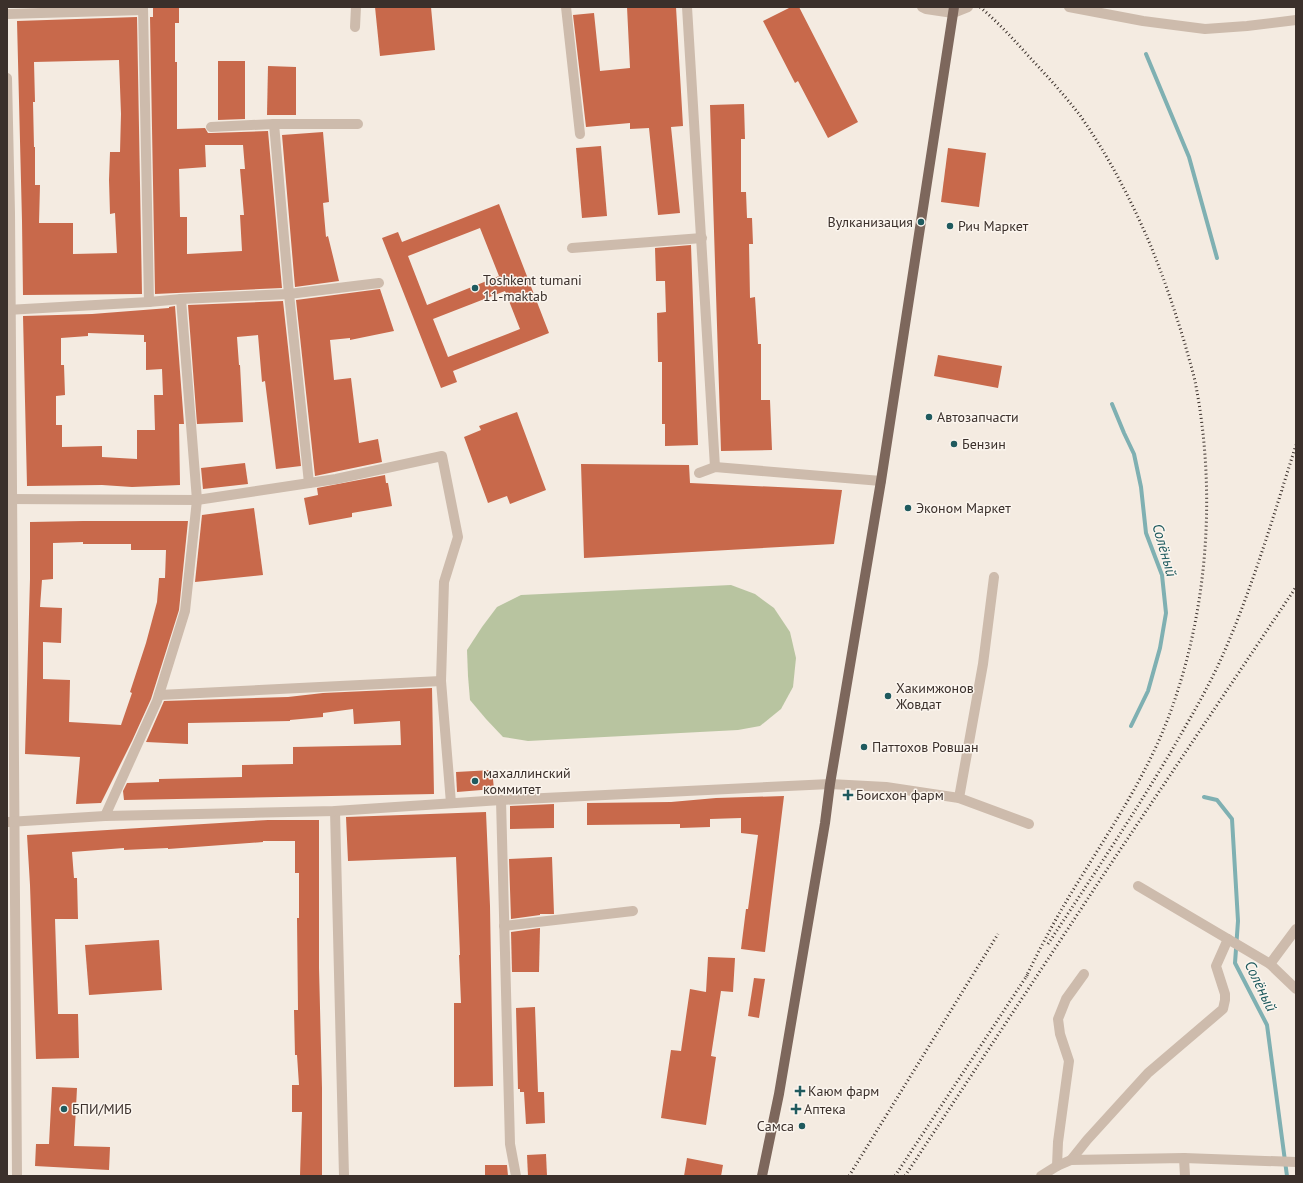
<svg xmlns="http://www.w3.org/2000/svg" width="1303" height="1183" viewBox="0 0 1303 1183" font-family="'PT Sans',sans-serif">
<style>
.green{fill:#b8c4a0}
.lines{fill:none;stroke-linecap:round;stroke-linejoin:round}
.stream{stroke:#7fb0b2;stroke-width:4}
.building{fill:#c8694b;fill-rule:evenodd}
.minor{stroke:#cdbbac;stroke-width:10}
.major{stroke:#7d675c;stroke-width:10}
.rail{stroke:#3b302b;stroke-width:3;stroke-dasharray:1 3;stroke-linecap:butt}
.poi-dot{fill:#1f5a5e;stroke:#fbf5ee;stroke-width:1.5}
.labels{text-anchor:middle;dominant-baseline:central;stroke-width:3;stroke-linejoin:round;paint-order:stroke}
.poi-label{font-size:14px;fill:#3b302b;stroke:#fbf5ee;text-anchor:start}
.water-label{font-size:15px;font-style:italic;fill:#1f5a5e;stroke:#fbf5ee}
</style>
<rect width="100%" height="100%" fill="#f4ebe1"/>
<!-- green -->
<polygon class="green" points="731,585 755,594 774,608 790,632 796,658 793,687 781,709 760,726 738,730 528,741 503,737 486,719 470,700 468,676 467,650 482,627 497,607 521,595"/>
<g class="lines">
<!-- stream -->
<g class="stream">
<polyline points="1146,54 1189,157 1217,258"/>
<polyline points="1112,404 1124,433 1134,454 1141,487 1146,533 1162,575 1166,613 1160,648 1148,691 1131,726"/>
<polyline points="1204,797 1217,800 1232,819 1238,921 1235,963 1267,1025 1287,1176"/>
</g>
</g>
<!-- building -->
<g class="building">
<path d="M153 7H179V23H175V62H177V129L205 128 208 133H211L268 131 282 288 155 294 150 17H153ZM205 145H243L245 169H240L244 215H240L242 251 187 254V217H180L179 169 206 167Z"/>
<polygon points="375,7 431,7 435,50 380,56"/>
<polygon points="627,7 676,7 683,126 671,127 680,213 658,215 649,128 630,129 630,123 586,127 573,15 594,13 600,71 630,68"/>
<polygon points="791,7 799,7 858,122 828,138 798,81 795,83 763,21"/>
<path d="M137 17 142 294 23 295 22 221 17 21ZM119 60 121 114 120 152H110L109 180 110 214 115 213 117 253 73 254V223H39L40 185H35V147H34L33 102H35L34 62Z"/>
<polygon points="218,61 245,61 245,119 218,120"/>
<polygon points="268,66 296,67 296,115 267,115"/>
<polygon points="744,104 745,139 741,139 741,192 746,192 747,218 752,218 753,244 749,244 750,298 755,297 758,344 761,344 761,400 770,400 772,450 721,451 710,105"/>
<polygon points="323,132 329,202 323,203 326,237 328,236 339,281 295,287 282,135"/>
<polygon points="601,146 607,216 582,218 576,148"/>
<polygon points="948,148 986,153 979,207 941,202"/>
<path d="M499 204 549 333 453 371 457 382 441 388 382 238 398 232 402 242ZM480 228 499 276 427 305 408 256ZM505 291 520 329 448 357 433 319Z"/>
<polygon points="691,245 698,445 665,446 665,424 662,424 662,362 658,362 657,313 666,312 665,281 656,281 655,248"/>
<polygon points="380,289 394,331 350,340 350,338 330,340 334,380 351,378 359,443 378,439 382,462 315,476 296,300"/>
<polygon points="283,301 301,466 276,469 265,381 262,382 258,335 237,337 239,365 240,365 243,422 197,424 188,305"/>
<path d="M175 306 184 424H179L180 485 132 487 102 485 27 486 23 316 92 314 169 308V307ZM88 333 144 335V342H146V370L162 369 163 395H154L155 430H137V459L102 457V446L62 447V425H56V396L65 395 64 365H61V338L88 336Z"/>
<polygon points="938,355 1002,366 998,388 934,376"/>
<polygon points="517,412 546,490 510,504 507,496 488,503 464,437 481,430 479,426"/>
<polygon points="245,463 248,484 203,489 201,468"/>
<polygon points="581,464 689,465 690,483 842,490 834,544 584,558"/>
<polygon points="385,475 386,483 388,483 392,506 352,513 352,517 309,525 304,498 318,495 317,488"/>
<polygon points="254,508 263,575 195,582 202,515"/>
<path d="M83 521H188L179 610 151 699 132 741 101 803 76 804 80 757 25 754 30 579V522ZM83 542V544H131V550H166L165 578H159L157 602 146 643 130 692 132 693 121 725 69 722 70 680 43 679V642L61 643 62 608 40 607 42 580 53 579V543Z"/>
<polygon points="432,688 434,794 124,800 123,791 127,783 159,782 159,779 242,777 242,765 293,764 293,747 401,745 400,721 354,724 353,709 323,713 323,717 290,720 290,721 188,723 188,744 146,742 164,701 288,697 323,693"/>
<polygon points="492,770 494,789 457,792 456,772"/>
<polygon points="784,796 765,952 741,949 746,909 748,909 758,835 741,833 741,818 710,819 710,827 680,828 680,824 587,825 587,803 671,802 716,798"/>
<polygon points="554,804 554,828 510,829 510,806"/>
<polygon points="486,812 490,906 493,1086 454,1087 454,1003 461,1003 459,955 460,955 456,857 348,861 346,817"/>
<polygon points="268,820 319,820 319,968 322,1088 322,1176 300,1176 302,1112 292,1112 292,1085 299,1085 297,1055 295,1055 294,1010 298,1010 297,918 299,918 299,873 295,873 295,841 263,841 263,842 168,849 168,848 124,850 124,848 72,852 74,878 77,878 78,919 55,919 58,1014 78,1014 79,1058 36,1059 30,885 27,835"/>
<polygon points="552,857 554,914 540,914 540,915 511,919 509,859"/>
<polygon points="540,928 539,972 512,972 511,932"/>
<polygon points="159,940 162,990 89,995 85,945"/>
<polygon points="708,957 735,958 733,992 721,991 711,1056 716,1057 706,1125 661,1118 671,1050 681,1051 690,989 706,992"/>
<polygon points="754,978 765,979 759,1018 748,1016"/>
<polygon points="535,1007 538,1092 544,1092 545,1123 526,1124 524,1092 520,1092 520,1089 518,1089 516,1008"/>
<polygon points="52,1087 77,1088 74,1146 110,1147 109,1170 35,1166 36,1144 49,1144"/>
<polygon points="546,1154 547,1176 528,1176 527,1155"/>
<polygon points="687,1158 723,1165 721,1176 684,1176"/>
<polygon points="485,1165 507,1165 508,1176 485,1176"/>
</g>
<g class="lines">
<!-- minor -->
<g class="minor">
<polyline points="143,7 149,302"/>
<polyline points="566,7 580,134"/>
<polyline points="687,7 715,467"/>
<polyline points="922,7 926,9 953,13 968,7"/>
<polyline points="1069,7 1143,21 1205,29 1247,26 1296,20"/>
<polyline points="7,14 143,10"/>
<polyline points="355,27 356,7"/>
<polyline points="7,78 10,213 17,1176"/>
<polyline points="274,124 289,294 309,483"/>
<polyline points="211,127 274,124 358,124"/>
<polyline points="572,248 702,238"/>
<polyline points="7,310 149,302 181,299 289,294 379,283"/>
<polyline points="699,473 715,467 881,481"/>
<polyline points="7,499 197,500 336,479 442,456 458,537 444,582 441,681 451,803"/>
<polyline points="159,695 441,681"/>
<polyline points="959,798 983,664 994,577"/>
<polyline points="501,800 510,1144 516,1176"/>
<polyline points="335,811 344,1176"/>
<polyline points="105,816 157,701 185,611 197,500 181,299"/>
<polyline points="8,822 105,816 335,811 501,800 830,784 886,787 959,798 1029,824"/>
<polyline points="1138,886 1270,964 1296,989"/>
<polyline points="504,926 633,911"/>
<polyline points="1270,964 1296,929"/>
<polyline points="1184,1158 1185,1176"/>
<polyline points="1071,1160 1087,1140 1148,1073 1223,1009 1225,1000 1225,994 1216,966 1228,939"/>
<polyline points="1057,1166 1058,1142 1069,1061 1060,1034 1058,1019 1066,999 1084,974"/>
<polyline points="1041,1176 1057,1166 1071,1160 1184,1158 1296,1162"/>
</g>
<!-- major -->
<polyline class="major" points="762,1176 779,1094 825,823 830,784 881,481 954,7"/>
<!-- rail -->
<g class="rail">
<path d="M980 7C999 23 1016 42 1033 61 1049 78 1065 96 1079 114 1106 152 1128 194 1147 237 1162 272 1174 308 1185 344 1188 356 1192 368 1195 381 1217 492 1208 615 1167 721 1144 780 1108 833 1075 887 1057 916 1041 946 1026 977"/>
<path d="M1048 944C1090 880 1133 816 1172 750 1189 720 1207 690 1221 659 1252 590 1273 517 1296 445"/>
<polyline points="849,1176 998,934"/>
<polyline points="895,1176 1028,974"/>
<polyline points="905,1176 1108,868 1296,587"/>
</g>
</g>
<!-- markers -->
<g class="poi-dot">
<circle cx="921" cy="222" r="4"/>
<circle cx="950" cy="226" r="4"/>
<circle cx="475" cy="288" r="4"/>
<circle cx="929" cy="417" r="4"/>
<circle cx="954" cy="444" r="4"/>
<circle cx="908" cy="508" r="4"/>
<circle cx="888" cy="696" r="4"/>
<circle cx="864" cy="747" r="4"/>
<circle cx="475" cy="781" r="4"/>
<path d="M846 789h4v4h4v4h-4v4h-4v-4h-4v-4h4z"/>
<path d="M798 1085h4v4h4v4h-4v4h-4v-4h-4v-4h4z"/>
<circle cx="64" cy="1109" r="4"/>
<path d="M794 1103h4v4h4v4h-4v4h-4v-4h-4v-4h4z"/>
<circle cx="802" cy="1126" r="4"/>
</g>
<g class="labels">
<!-- poi labels -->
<g class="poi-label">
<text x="913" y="222" text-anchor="end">Вулканизация</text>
<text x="958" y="226">Рич Маркет</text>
<text x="483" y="280">Toshkent tumani<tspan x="483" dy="16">11-maktab</tspan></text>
<text x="937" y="417">Автозапчасти</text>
<text x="962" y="444">Бензин</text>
<text x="916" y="508">Эконом Маркет</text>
<text x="896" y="688">Хакимжонов<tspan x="896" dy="16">Жовдат</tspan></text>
<text x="872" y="747">Паттохов Ровшан</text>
<text x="483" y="773">махаллинский<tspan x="483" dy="16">коммитет</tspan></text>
<text x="856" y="795">Боисхон фарм</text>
<text x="808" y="1091">Каюм фарм</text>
<text x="72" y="1109">БПИ/МИБ</text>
<text x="804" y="1109">Аптека</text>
<text x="794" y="1126" text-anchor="end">Самса</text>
</g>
<!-- water labels -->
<g class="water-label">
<text transform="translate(1165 550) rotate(74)">Солёный</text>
<text transform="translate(1261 986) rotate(64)">Солёный</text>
</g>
</g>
<!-- border -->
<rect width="1303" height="1183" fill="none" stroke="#3b302b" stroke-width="16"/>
</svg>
